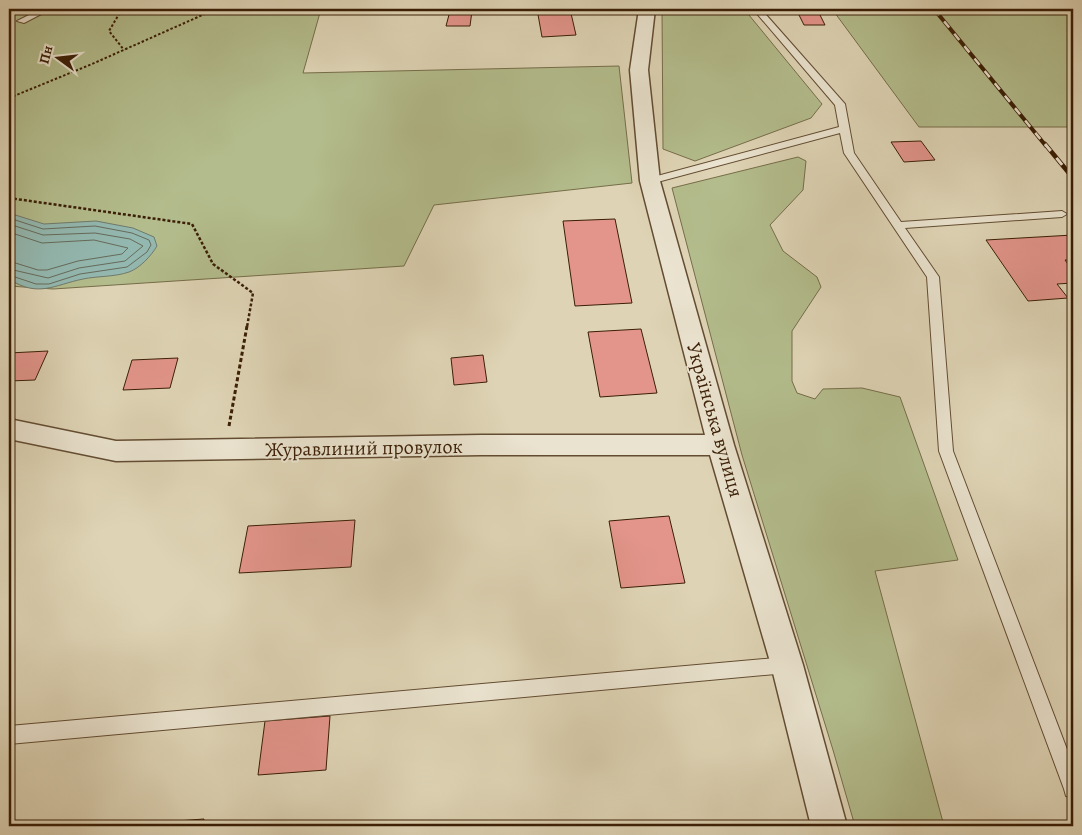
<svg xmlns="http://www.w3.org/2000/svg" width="1082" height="835" viewBox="0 0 1082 835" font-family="Alegreya,serif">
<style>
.green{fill:#b3bc8c;stroke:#766d49}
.water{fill:#93b8b0;stroke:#6f7a6c}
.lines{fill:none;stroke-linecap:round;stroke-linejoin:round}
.shore{stroke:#666b5b;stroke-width:1}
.building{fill:#e3958b;stroke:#3a1e06}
.lane-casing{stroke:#634c32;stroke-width:2}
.street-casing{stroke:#634c32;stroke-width:3}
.path-far2{stroke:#3a1e06;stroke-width:2;stroke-dasharray:2.5 2;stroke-linecap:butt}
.path-far1{stroke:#3a1e06;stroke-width:2.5;stroke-dasharray:3 2;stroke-linecap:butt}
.path{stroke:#3a1e06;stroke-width:3;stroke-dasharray:4 2.5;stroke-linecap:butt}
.lane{fill:#eae3cf;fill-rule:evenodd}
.street{fill:#eae3cf;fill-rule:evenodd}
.rail-far1-casing{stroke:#3a1e06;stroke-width:4}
.rail-casing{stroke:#3a1e06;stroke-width:4.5}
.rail-far1{stroke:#eae3cf;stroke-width:2.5;stroke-dasharray:8;stroke-linecap:butt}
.rail{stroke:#eae3cf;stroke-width:3;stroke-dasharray:9;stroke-linecap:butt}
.labels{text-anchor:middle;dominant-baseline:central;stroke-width:4;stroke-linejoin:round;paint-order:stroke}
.street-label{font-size:20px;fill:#3a1e06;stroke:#eae3cf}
</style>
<rect width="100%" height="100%" fill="#ded4b5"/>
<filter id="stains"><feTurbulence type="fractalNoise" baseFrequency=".004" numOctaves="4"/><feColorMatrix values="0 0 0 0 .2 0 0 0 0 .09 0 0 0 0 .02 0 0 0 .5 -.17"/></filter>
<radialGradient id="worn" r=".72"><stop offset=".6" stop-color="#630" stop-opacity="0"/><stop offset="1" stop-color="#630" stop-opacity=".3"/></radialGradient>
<!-- green -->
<g class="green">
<polygon points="9,9 321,9 303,73 619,66 632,183 434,205 404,266 53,289 9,286"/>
<polygon points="662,9 744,9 822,104 811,118 695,161 663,149"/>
<polygon points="832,9 1073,9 1073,127 919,127"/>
<polygon points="798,157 806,161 803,190 770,225 783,251 817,277 821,287 792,331 792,381 797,393 815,399 823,389 862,388 900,397 958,560 875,571 944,826 855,826 833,750 742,455 672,188"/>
</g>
<!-- water -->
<path class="water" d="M9 213 44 224 96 221 133 228 154 237 157 246C151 256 140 268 129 272 115 277 97 276 83 279 54 285 38 298 9 279Z"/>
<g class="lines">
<!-- shore -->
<g class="shore">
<polyline points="9,218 43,229 95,226 132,233 149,240 151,245 147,252 127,267 80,274 49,284 36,284 9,275"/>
<polyline points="9,224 43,235 95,233 130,239 143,246 125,261 79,268 48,278 9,269"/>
<polyline points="9,232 42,243 94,240 128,248 122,254 78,261 47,270 38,270 9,261"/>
</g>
</g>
<!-- building -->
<g class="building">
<polygon points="537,9 570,9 576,35 542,37"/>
<polygon points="450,11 472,11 470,26 446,26"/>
<polygon points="798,13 819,13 825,25 804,25"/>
<polygon points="921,141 935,160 904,162 891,142"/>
<polygon points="615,219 632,303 575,306 563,221"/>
<polygon points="1073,235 1073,260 1065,260 1073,271 1073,283 1057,284 1068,298 1028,301 986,240"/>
<polygon points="641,329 657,393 600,397 588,332"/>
<polygon points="48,351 35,380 9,381 9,353"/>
<polygon points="483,355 487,382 454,385 451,358"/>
<polygon points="178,358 170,388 123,390 132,360"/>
<polygon points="669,516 685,583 621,588 609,521"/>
<polygon points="355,520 351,567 239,573 248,526"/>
<polygon points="330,716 326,770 258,775 265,721"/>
<polygon points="204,819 203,826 109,826"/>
</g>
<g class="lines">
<!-- lane casing -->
<g class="lane-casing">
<g id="lane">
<polygon points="41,9 51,9 24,23 17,21"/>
<polygon points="753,9 761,9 845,104 854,153 901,222 1062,211 1067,214 1062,217 905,228 939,277 953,451 1073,765 1073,798 1066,796 1064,789 939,451 927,277 844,153 840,133 650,184 645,181 646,179 839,127 835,105"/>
<polygon points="787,657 793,659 796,665 793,671 787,673 9,744 9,726"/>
</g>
</g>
<!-- street casing -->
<g class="street-casing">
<polygon id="street" points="639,9 655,9 648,70 660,181 734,445 803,665 847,826 811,826 771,665 710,455 481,455 116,461 9,439 9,419 116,441 481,435 705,435 640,181 630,70"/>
</g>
<!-- path-far2 -->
<g class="path-far2">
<polyline points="122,9 109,31 124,50"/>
<polyline points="9,98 92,64 216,9"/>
</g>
<!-- path-far1 -->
<polyline class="path-far1" points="9,198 192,224 213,264 253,293 247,327"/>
<!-- path -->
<polyline class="path" points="229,426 247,326"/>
<!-- lane -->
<use href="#lane" class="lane"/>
<!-- street -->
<use href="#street" class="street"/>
<!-- rail-far1 casing -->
<g class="rail-far1-casing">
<polyline id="rail-far1" points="934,9 1046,146"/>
</g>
<!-- rail casing -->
<g class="rail-casing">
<polyline id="rail" points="1045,144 1073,178"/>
</g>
<!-- rail-far1 -->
<use href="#rail-far1" class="rail-far1"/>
<!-- rail -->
<use href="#rail" class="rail"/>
</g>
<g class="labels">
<!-- street labels -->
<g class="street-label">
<text transform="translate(715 420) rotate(74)">Українська вулиця</text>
<text transform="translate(364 448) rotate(-1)">Журавлиний провулок</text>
</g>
</g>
<!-- margin -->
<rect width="1082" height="835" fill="none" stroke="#ded4b5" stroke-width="30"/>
<rect x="10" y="10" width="1062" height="815" fill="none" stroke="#3a1e06" stroke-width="2.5"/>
<rect x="15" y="15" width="1052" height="805" fill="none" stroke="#3a1e06"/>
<!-- north arrow -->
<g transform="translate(58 58) rotate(285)" stroke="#eae3cf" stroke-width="4" paint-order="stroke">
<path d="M0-4L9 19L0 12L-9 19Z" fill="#3a1e06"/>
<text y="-8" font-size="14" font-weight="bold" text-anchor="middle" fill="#3a1e06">Пн</text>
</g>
<rect width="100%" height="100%" filter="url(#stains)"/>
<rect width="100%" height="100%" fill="url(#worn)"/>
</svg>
